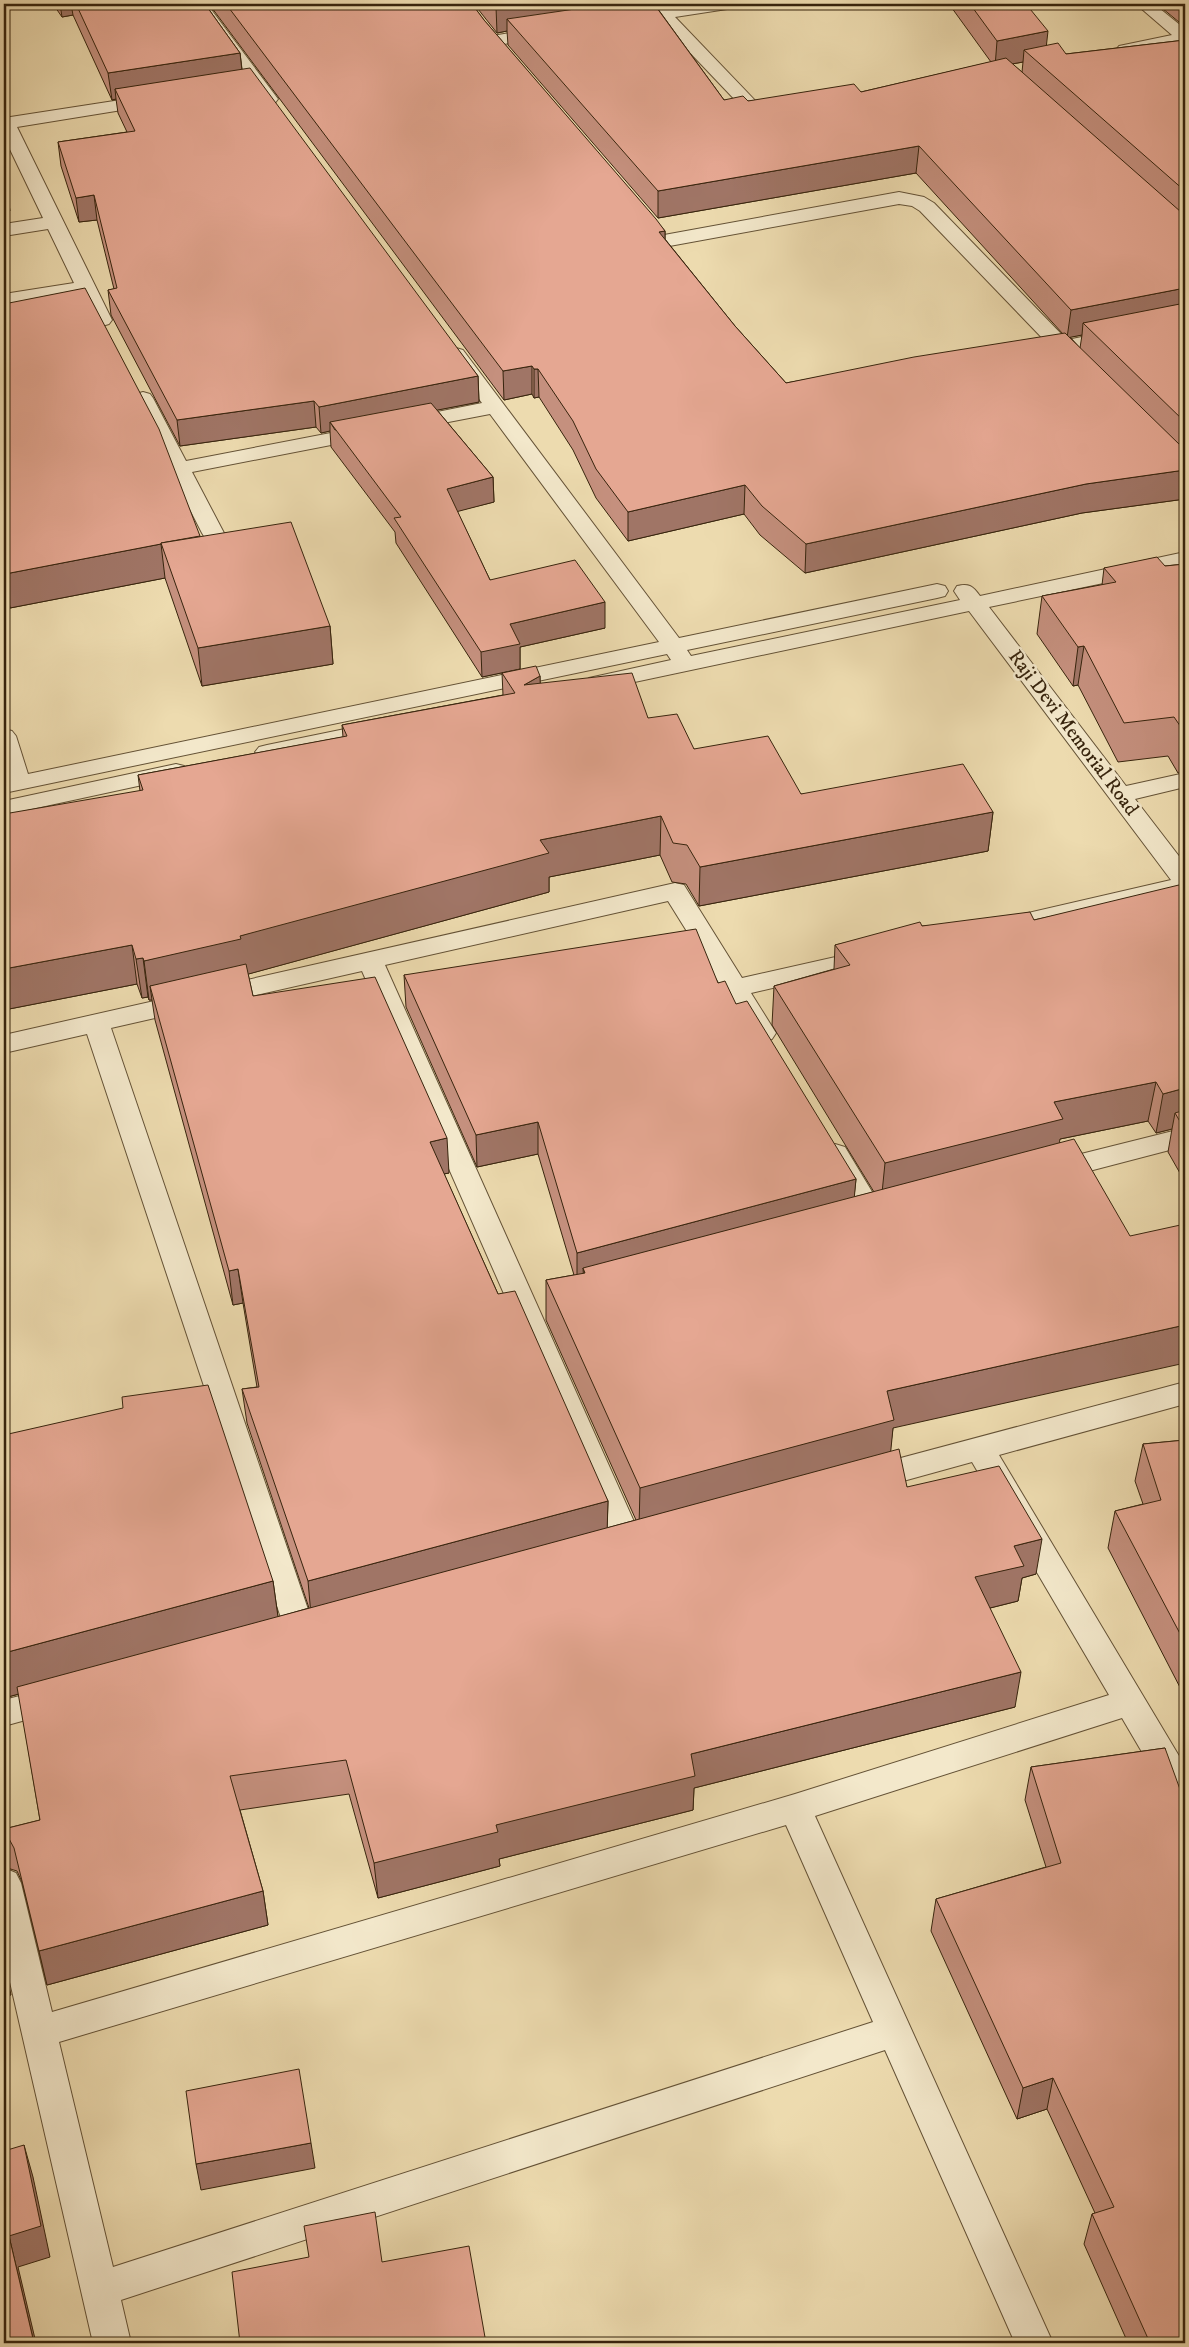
<svg xmlns="http://www.w3.org/2000/svg" width="1189" height="2347" viewBox="0 0 1189 2347" font-family="'IM FELL DW Pica',serif">
<style>
.lines{fill:none;stroke-linecap:round;stroke-linejoin:round}
.minor-casing{stroke:#645236;stroke-width:2}
.minor{fill:#f3e8cb;fill-rule:evenodd}
.wall{fill:#c5907e;stroke:#37240d;fill-rule:evenodd}
.shaded-wall{fill:#a07566;stroke:#37240d}
.building{fill:#e5a792;stroke:#37240d}
.labels{text-anchor:middle;dominant-baseline:central;stroke-width:5;stroke-linejoin:round;paint-order:stroke}
.street-label{font-size:20px;fill:#37240d;stroke:#f3e8cb}
</style>
<rect width="100%" height="100%" fill="#eddbaf"/>
<filter id="stains"><feTurbulence type="fractalNoise" baseFrequency=".004" numOctaves="4"/><feColorMatrix values="0 0 0 0 .2 0 0 0 0 .09 0 0 0 0 .02 0 0 0 .5 -.17"/></filter>
<radialGradient id="worn" r=".72"><stop offset=".6" stop-color="#630" stop-opacity="0"/><stop offset="1" stop-color="#630" stop-opacity=".3"/></radialGradient>
<g class="lines">
<!-- minor casing -->
<g class="minor-casing">
<g id="minor">
<polygon points="191,4 207,4 278,99 275,103 263,103"/>
<polygon points="696,4 735,4 733,8 727,9 675,17 767,113 774,114 777,118 774,122 763,124 757,123 659,20 643,20 641,16 643,12 649,11"/>
<polygon points="1136,4 1154,4 1185,29 1185,43 1125,55 1119,54 1116,50 1119,46 1172,35"/>
<polygon points="545,27 551,28 554,32 551,36 492,46 486,45 483,41 486,37 492,36"/>
<polygon points="153,95 159,96 162,100 159,104 17,127 112,320 109,324 102,326 95,324 79,294 4,306 4,294 74,283 48,229 4,236 4,224 43,218 4,137 4,118"/>
<path d="M899 192 924 197 934 203 1067 340 1185 316V328L1077 350 1083 358 1080 362C1069 365 1065 362 1058 354L1039 358 1032 356 1029 352 1032 348 1048 344 920 211 912 206 899 204 664 247 657 245 654 241 657 237 664 235Z"/>
<path d="M456 348 463 350 679 638 937 584 945 586 948 591 945 596 937 598 687 650 691 656 960 600 954 591 957 586C969 583 973 586 980 596L1185 552V566L989 607 1126 786 1185 773V787L1135 799 1185 864V893L998 936 989 934 985 928 989 922 1171 880 969 611 597 690 589 688 585 683 589 678 671 660 667 654 4 793V779L6 778 4 729 12 731 16 736 28 774 659 642 490 414 407 430 400 428 397 424 400 420 407 418 482 403 446 354 449 350Z"/>
<polygon points="143,392 150,394 153,398 186,461 367,426 374,428 377,432 374,436 367,438 192,472 224,533 221,538 213,540 205,538 202,533 133,398 136,394"/>
<polygon points="379,722 387,724 391,729 387,734 267,759 259,757 255,752 259,747 267,745"/>
<polygon points="176,764 184,766 188,771 184,776 4,815 4,801"/>
<polygon points="675,883 684,885 742,978 871,949 880,951 884,957 880,963 751,993 776,1033 772,1039 763,1042 754,1039 668,901 385,965 644,1544 640,1553 629,1556 618,1553 614,1544 362,971 111,1028 316,1633 311,1642 300,1646 289,1642 87,1034 4,1053 4,1035"/>
<polygon points="1185,1128 1185,1146 1051,1181 1041,1178 1037,1171 1041,1164"/>
<polygon points="835,1144 845,1147 880,1205 894,1207 898,1214 894,1221 873,1227 863,1224 821,1154 825,1147"/>
<path d="M1185 1382V1404L999 1455 1185 1766V1809L1173 1805 1122 1718 815 1816 1053 2343H1015L885 2050 121 2300 131 2343H93L4 1956V1868L16 1873 21 1883 52 2012 795 1794 1109 1695 972 1462 867 1491 856 1487 852 1479 856 1471 867 1467ZM786 1825 873 2022 113 2267 59 2042Z"/>
<polygon points="58,1686 69,1690 74,1699 69,1708 4,1726 4,1700"/>
</g>
</g>
<!-- minor -->
<use href="#minor" class="minor"/>
</g>
<!-- wall -->
<g class="wall">
<polygon points="53,4 205,4 240,53 242,69 478,376 479,402 437,410 493,477 494,502 457,511 490,580 605,628 520,647 520,669 482,677 396,543 395,532 331,447 330,431 321,433 316,427 180,446 111,315 108,290 114,289 97,220 79,222 61,166 58,142 127,132 118,113 116,99 112,100 73,15 62,17"/>
<path d="M209 4H472L484 20 665 231V239L735 326 786 383 1063 334 916 173 658 218 508 45 507 31 497 33 474 4H693L658 9 724 100 748 101 861 92 991 62 949 4H1026L1047 46 1066 54 1185 40V499L1082 513 805 573 760 535 744 514 628 541 596 498 573 450 539 397 534 398 532 394 504 400ZM1023 62 1022 72 1012 64ZM1082 335 1080 348 1070 337Z"/>
<polygon points="1157,4 1185,4 1185,27"/>
<polygon points="4,304 200,537 330,626 333,664 202,686 165,578 10,608 4,593"/>
<polygon points="1185,564 1185,772 1178,773 1168,756 1118,762 1078,685 1073,686 1037,634 1042,596 1102,585 1104,568 1165,566"/>
<polygon points="502,673 540,676 540,683 648,718 694,749 801,794 993,812 988,851 699,906 686,884 672,882 660,855 549,877 549,892 248,974 253,996 449,1173 444,1174 498,1294 608,1501 607,1528 636,1520 546,1320 546,1280 574,1275 538,1154 477,1167 406,1007 404,975 718,983 736,1004 856,1179 854,1197 874,1192 772,1025 774,986 834,969 835,945 922,926 1034,920 1185,888 1185,1182 1168,1152 1172,1129 1156,1133 1148,1121 1060,1139 893,1428 890,1451 907,1487 1036,1574 1022,1578 1018,1601 990,1608 1015,1707 694,1788 693,1810 499,1859 500,1866 378,1898 349,1794 240,1810 263,1891 268,1925 47,1985 22,1882 17,1871 4,1867 4,1829 40,1820 19,1694 4,1698 4,1435 273,1581 278,1617 309,1608 247,1423 242,1389 257,1387 243,1303 233,1305 155,1020 152,1000 149,1000 148,997 142,998 137,984 4,1010 140,791 138,775 343,737 342,725 503,695"/>
<polygon points="1185,1440 1185,1697 1108,1548 1115,1511 1143,1504 1135,1481 1143,1444"/>
<polygon points="1165,1748 1185,2343 1128,2343 1084,2244 1092,2214 1095,2213 1047,2109 1017,2119 931,1931 936,1899 1046,1867 1025,1800 1031,1767"/>
</g>
<!-- shaded-wall -->
<g class="shaded-wall">
<polygon points="4,4 52,4 4,9"/>
<polygon points="60,4 71,4 73,15 62,17"/>
<polygon points="518,4 693,4 517,30 507,19 507,31 497,33 496,7"/>
<polygon points="1048,31 1045,58 1024,50 1023,62 995,67 997,41"/>
<polygon points="240,53 243,80 115,89 116,99 112,100 108,73"/>
<polygon points="919,146 916,173 658,218 658,191"/>
<polygon points="6,183 10,211 4,212 4,184"/>
<polygon points="94,195 97,220 79,222 76,198"/>
<polygon points="665,231 665,258 659,232"/>
<polygon points="1185,288 1185,315 1083,323 1082,335 1067,338 1071,310"/>
<polygon points="532,366 532,394 504,400 503,371"/>
<polygon points="534,369 538,369 539,397 534,398"/>
<polygon points="478,376 479,402 335,430 330,422 330,431 321,433 319,407"/>
<polygon points="314,401 316,427 180,446 177,420"/>
<polygon points="1185,470 1185,499 1082,513 805,573 806,544 1086,484"/>
<polygon points="493,477 494,502 448,514 447,489"/>
<polygon points="745,485 744,514 628,541 628,512"/>
<polygon points="161,544 165,578 10,608 5,574"/>
<polygon points="605,602 605,628 520,647 520,669 482,677 481,652 510,624"/>
<polygon points="330,626 333,664 202,686 198,648"/>
<polygon points="1084,646 1078,685 1073,686 1078,647"/>
<polygon points="540,676 541,714 524,685"/>
<polygon points="993,812 988,851 699,906 700,867"/>
<polygon points="661,816 660,855 549,877 549,892 245,975 150,986 152,1000 149,1000 144,961 240,936 540,840"/>
<polygon points="132,945 137,984 4,1010 4,969"/>
<polygon points="143,958 148,997 142,998 136,959"/>
<polygon points="1156,1082 1148,1121 1060,1139 1057,1158 881,1203 885,1163 1054,1102"/>
<polygon points="1185,1088 1185,1122 1175,1113 1172,1129 1156,1133 1163,1094"/>
<polygon points="538,1122 538,1154 477,1167 476,1135"/>
<polygon points="447,1138 449,1173 432,1176 430,1142"/>
<polygon points="856,1179 853,1211 585,1273 583,1268 584,1283 577,1285 577,1253"/>
<polygon points="238,1269 243,1303 233,1305 229,1271"/>
<polygon points="1185,1325 1185,1363 893,1428 890,1459 639,1527 640,1488 887,1391"/>
<polygon points="608,1501 607,1535 311,1615 308,1581"/>
<polygon points="1042,1539 1036,1574 1022,1578 1018,1601 970,1613 975,1577 1014,1546"/>
<polygon points="273,1581 279,1624 4,1698 4,1653"/>
<polygon points="1021,1672 1015,1707 694,1788 693,1810 499,1859 500,1866 378,1898 374,1863 496,1825 691,1754"/>
<polygon points="263,1891 268,1925 47,1985 39,1951"/>
<polygon points="4,1963 11,1995 4,1997"/>
<polygon points="1053,2078 1047,2109 1017,2119 1023,2088"/>
<polygon points="311,2143 315,2168 201,2190 196,2164"/>
<polygon points="24,2145 33,2177 50,2257 18,2267 36,2343 34,2343 9,2236"/>
<polygon points="374,2340 374,2343 364,2343"/>
</g>
<!-- building -->
<g class="building">
<polygon points="76,4 205,4 240,53 108,73"/>
<polygon points="226,4 472,4 484,20 656,219 665,231 659,232 735,326 786,383 914,357 1065,333 1181,446 1185,447 1185,470 1086,484 806,544 762,506 745,485 628,512 596,469 573,421 538,369 534,369 532,366 503,371"/>
<polygon points="494,4 518,4 496,7"/>
<polygon points="609,4 654,4 724,100 743,96 748,101 854,84 861,92 1006,58 1181,212 1185,213 1185,288 1071,310 919,146 658,191 507,19"/>
<polygon points="970,4 1026,4 1048,31 997,41"/>
<polygon points="1185,40 1185,191 1024,50 1058,43 1066,54"/>
<polygon points="250,68 478,376 319,407 314,401 177,420 108,290 117,288 94,195 76,198 58,142 135,131 115,89"/>
<polygon points="4,176 6,183 4,184"/>
<polygon points="85,288 159,429 200,536 161,543 161,544 5,574 4,572 4,304"/>
<polygon points="1185,303 1185,422 1083,323"/>
<polygon points="431,403 493,477 447,489 490,580 575,560 605,602 510,624 520,644 481,652 394,518 401,517 330,422"/>
<polygon points="291,522 330,626 198,648 161,543"/>
<polygon points="1157,557 1165,566 1185,564 1185,733 1174,717 1124,723 1084,646 1078,647 1042,596 1116,582 1104,568"/>
<polygon points="536,666 540,676 524,685 632,673 648,718 677,714 694,749 768,736 801,794 963,764 993,812 700,867 687,845 673,843 661,816 540,840 549,853 240,936 241,939 144,961 143,958 136,959 132,945 4,969 4,814 143,790 138,775 347,736 342,725 515,693 502,673"/>
<polygon points="1183,884 1185,888 1185,1088 1163,1094 1156,1082 1054,1102 1063,1119 885,1163 774,986 850,965 835,945 920,922 922,926 1030,912 1034,920"/>
<polygon points="696,929 718,983 725,981 736,1004 747,1001 856,1179 577,1253 538,1122 476,1135 404,975"/>
<polygon points="246,964 253,996 375,977 447,1138 430,1142 498,1294 515,1291 608,1501 308,1581 242,1389 259,1387 238,1269 229,1271 150,986"/>
<polygon points="1185,1110 1185,1130 1175,1113"/>
<polygon points="1074,1139 1130,1236 1185,1224 1185,1325 887,1391 894,1420 640,1488 546,1280 585,1273 583,1268"/>
<polygon points="208,1385 273,1581 4,1653 4,1435 123,1408 122,1397"/>
<polygon points="1185,1440 1185,1643 1115,1511 1161,1500 1143,1444"/>
<polygon points="899,1449 907,1487 999,1466 1042,1539 1014,1546 1024,1566 975,1577 1021,1672 691,1754 695,1776 496,1825 498,1832 374,1863 346,1760 230,1776 263,1891 39,1951 14,1848 8,1837 4,1836 4,1829 40,1820 17,1687"/>
<polygon points="1165,1748 1185,1803 1185,2343 1150,2343 1092,2214 1114,2207 1053,2078 1023,2088 936,1899 1061,1863 1031,1767"/>
<polygon points="299,2069 311,2143 196,2164 186,2091"/>
<polygon points="24,2145 41,2226 9,2236 34,2343 4,2343 4,2151"/>
<polygon points="375,2212 382,2262 469,2246 486,2343 375,2343 374,2340 364,2343 240,2343 232,2272 309,2257 304,2226"/>
</g>
<g class="labels">
<!-- street labels -->
<g class="street-label">
<text transform="translate(1073 733) rotate(53)">Raji Devi Memorial Road</text>
</g>
</g>
<!-- margin -->
<rect width="1189" height="2347" fill="none" stroke="#eddbaf" stroke-width="20"/>
<rect x="5" y="5" width="1179" height="2337" fill="none" stroke="#37240d" stroke-width="2.5"/>
<rect x="10" y="10" width="1169" height="2327" fill="none" stroke="#37240d"/>
<rect width="100%" height="100%" filter="url(#stains)"/>
<rect width="100%" height="100%" fill="url(#worn)"/>
</svg>
